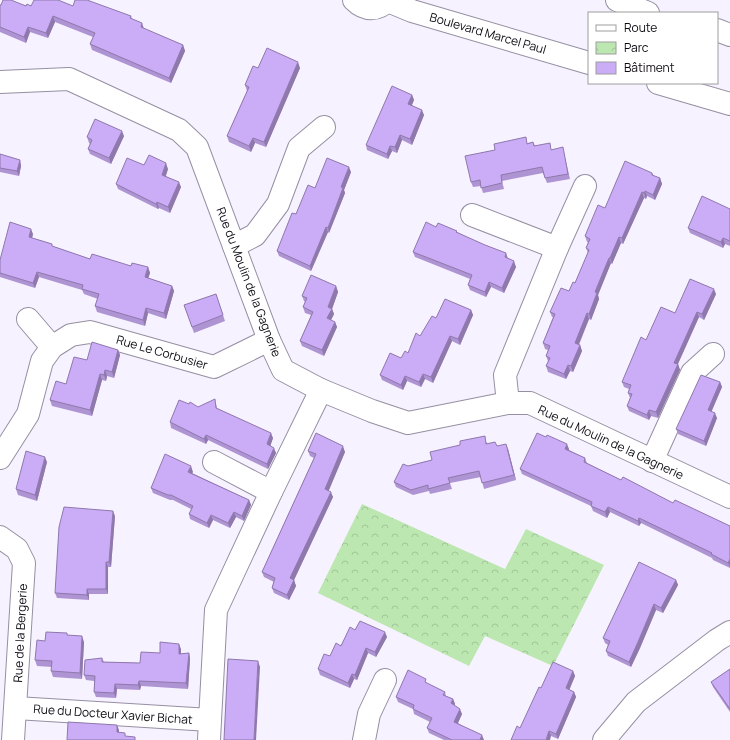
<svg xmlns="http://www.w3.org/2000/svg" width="730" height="740" viewBox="0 0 730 740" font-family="Manrope,sans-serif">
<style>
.park{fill:url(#park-crowns)}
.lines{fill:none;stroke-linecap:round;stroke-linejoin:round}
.minor-casing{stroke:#968fa2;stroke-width:24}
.minor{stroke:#fff;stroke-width:22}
.wall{fill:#af94d4}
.shaded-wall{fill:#8e78ac}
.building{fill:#cbacf6;stroke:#8e78ac}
.labels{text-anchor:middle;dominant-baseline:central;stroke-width:3.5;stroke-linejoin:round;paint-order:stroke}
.street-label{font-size:12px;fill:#0d0a11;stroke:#fff}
</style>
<defs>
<pattern id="park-crowns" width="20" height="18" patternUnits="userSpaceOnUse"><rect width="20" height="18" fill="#bce7b1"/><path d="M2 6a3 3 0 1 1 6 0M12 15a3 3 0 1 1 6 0" fill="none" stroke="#a0c597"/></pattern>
</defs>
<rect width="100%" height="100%" fill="#f7f2ff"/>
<!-- park -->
<polygon class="park" points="362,504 505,569 526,529 604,565 553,666 485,636 469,666 318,593"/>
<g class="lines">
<!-- minor casing -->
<g class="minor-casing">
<g id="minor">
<path d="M354 0C365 11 378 11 388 0"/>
<polyline points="617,0 648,13"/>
<polyline points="388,1 412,11 589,63"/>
<polyline points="717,30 730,35"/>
<polyline points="0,82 69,79 179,130 197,147 269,340 283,370 321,390 372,411 408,423 508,403 530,403 730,497"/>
<polyline points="658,83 730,104"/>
<polyline points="472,215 557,248"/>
<polyline points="234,246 255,235 278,204 299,148 324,127"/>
<polyline points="28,319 52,347"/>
<polyline points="508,403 505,375 557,248 585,186"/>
<polyline points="0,458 28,414 42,361 52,347 71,335 90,332 214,367 269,340"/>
<polyline points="652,461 692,373 713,354"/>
<polyline points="214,462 271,492"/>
<polyline points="0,537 17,549 24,563 13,740"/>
<polyline points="16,708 210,720 216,610 271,492 321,390"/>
<polyline points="209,740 210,720"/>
<polyline points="364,740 369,714 385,680"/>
<polyline points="604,740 636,702 717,640 730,632"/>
</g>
</g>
<!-- minor -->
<use href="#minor" class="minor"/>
</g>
<!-- wall -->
<g class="wall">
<polygon points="0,5 73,6 131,16 132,19 144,29 183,45 185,51 171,83 92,50 90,44 93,37 55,22 48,38 30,32 26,43 0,32"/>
<polygon points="258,68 300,68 266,147 255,143 251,152 229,142 227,136 247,91 245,85"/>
<polygon points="412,95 414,100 412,105 424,115 412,145 402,140 397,153 392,151 388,159 367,150 366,145"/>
<polygon points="124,136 111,164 90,154 88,149 90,144 89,143 87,137"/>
<polygon points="533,142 535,146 564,153 570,179 547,183 543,173 502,181 504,189 483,193 481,186 473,187 471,182 528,143"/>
<polygon points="0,154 20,160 21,166 19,176 0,172"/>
<polygon points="144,165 168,169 166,176 181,187 170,213 159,208 158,209 118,189 116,184"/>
<polygon points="351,172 344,190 345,193 329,233 328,232 311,271 279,256 277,251 296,214 315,188"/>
<polygon points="652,173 654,176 660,178 662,184 655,200 647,196 646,199 644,198 623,244 621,243 612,264 611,263 598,295 599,299 591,320 589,319 579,345 580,345 582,351 573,372 570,371 566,379 548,372 546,366 548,361 546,356 548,350 545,349 543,343 553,317 552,317 550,312 569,291 575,283 588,253 586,248 588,242 587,242 585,236 605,208"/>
<polygon points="730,209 730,246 725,244 723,248 690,233 688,228"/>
<polygon points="436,227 457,232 508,259 516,267 504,293 491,287 486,297 470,290 468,285 470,279 415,257 413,252"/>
<polygon points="33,234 32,238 52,244 52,246 90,259 131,266 148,267 150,273 148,278 172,286 174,291 166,319 148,313 145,326 97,312 95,306 98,299 84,294 82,290 39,277 35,288 0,277 0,260"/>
<polygon points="336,286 338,292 332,309 334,314 331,320 335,322 337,327 324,356 302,346 300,341 311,315 305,313 303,307 305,302 304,301 302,296"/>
<polygon points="216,294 225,321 194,333 184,305"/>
<polygon points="716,294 704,320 699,317 678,364 680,370 658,418 651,416 649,420 629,411 627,406 630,398 628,393 629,389 624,387 622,382 646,340 675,313"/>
<polygon points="471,310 473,315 460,345 452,341 433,383 425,379 421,387 407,381 403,390 382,380 380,375 408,353 420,336 436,318"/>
<polygon points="118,350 120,355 114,378 107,376 106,381 102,380 92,416 52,406 50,400 66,384 87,360"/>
<polygon points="720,382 722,387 711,412 717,418 706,446 678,434 676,429"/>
<polygon points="189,404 198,407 216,404 217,408 273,438 270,446 276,453 268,469 208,440 206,444 171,428 170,422"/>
<polygon points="546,437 569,449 569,450 585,458 587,463 621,480 673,503 730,526 730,568 713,560 712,558 641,523 639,526 610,512 607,518 593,511 591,506 522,474 520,469"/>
<polygon points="487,442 487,444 497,446 508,449 516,480 484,489 481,477 450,483 452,489 430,494 429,491 413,495 396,487 394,482 408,466 432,460"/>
<polygon points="308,451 345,452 328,491 333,497 294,580 296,586 289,600 274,593 272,588 274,582 264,577 262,572 314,458 310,456"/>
<polygon points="47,462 37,501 18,495 16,489"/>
<polygon points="193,472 192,473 249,500 251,505 244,521 236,517 230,528 213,520 209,528 190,519 189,514 191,509 173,500 170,500 153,493 151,488"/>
<polygon points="115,516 111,567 108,567 108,594 89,594 89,600 57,598 55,593"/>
<polygon points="676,580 678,585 663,613 656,610 640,648 631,667 608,656 606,651 608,645 605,643 603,638"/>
<polygon points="355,630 387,637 376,657 368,653 357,680 354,679 350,688 320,675 318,669"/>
<polygon points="67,635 84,642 82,679 53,677 51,671 52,667 37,666 35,660 45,641"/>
<polygon points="181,649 181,654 189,653 190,659 188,689 141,686 140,690 117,689 116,698 96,697 94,692 94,681 86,680 84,675 102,658 104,662 140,663 160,653"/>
<polygon points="730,669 730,712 713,687 711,682"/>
<polygon points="573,671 575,676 569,690 574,692 576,697 558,739 551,736 520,728"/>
<polygon points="428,684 445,692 446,696 453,699 455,704 454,705 462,714 458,723 484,740 444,740 429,733 427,728 430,722 414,714 413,709 398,702 396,697"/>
</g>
<!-- shaded-wall -->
<g class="shaded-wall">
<polygon points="53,16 55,22 48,38 46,33"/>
<polygon points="142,23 144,29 141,27"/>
<polygon points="28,27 30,32 26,43 24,37"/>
<polygon points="183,45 185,51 171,83 169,78"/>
<polygon points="298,62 300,68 266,147 264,142"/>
<polygon points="412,95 414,100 410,109 408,104"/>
<polygon points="422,110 424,115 412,145 410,139"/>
<polygon points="122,131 124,136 111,164 109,158"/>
<polygon points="400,135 402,140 397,153 395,147"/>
<polygon points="253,138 255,143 251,152 249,146"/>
<polygon points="390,146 392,151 388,159 387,154"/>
<polygon points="20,160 21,166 19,176 17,171"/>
<polygon points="166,163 168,169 164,180 162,175"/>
<polygon points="349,167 351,172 344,190 345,193 329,233 328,228 341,187"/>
<polygon points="660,178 662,184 655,200 653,195"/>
<polygon points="179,182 181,187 170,213 168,207"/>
<polygon points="645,191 647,196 646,199 644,193"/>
<polygon points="642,192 644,198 623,244 622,238"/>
<polygon points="157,202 159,208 158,209 156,204"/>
<polygon points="326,227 328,232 311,271 310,266"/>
<polygon points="31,229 33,234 31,242 29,237"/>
<polygon points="619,237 621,243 612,264 610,258"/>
<polygon points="723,238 725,244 723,248 721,242"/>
<polygon points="506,253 508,259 505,257"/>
<polygon points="609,258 611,263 598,295 599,299 591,320 589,314 595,292"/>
<polygon points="514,261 516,267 504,293 502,288"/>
<polygon points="148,267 150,273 147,282 145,277"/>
<polygon points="37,272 39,277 35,288 33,283"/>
<polygon points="489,282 491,287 486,297 485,292"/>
<polygon points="172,286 174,291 166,319 164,313"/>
<polygon points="336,286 338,292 332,309 334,314 329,324 327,318 328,307"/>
<polygon points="714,289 716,294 704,320 702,314"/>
<polygon points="146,308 148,313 145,326 143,320"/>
<polygon points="471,310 473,315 460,345 458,339"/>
<polygon points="697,312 699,317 676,368 674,363"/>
<polygon points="587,313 589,319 577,348 575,343"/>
<polygon points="335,322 337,327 324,356 322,350"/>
<polygon points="450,336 452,341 433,383 431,377"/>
<polygon points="580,345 582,351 573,372 571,366"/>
<polygon points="118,350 120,355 114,378 112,372"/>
<polygon points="678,364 680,370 658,418 656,412"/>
<polygon points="568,365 570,371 566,379 564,374"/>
<polygon points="105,370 107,376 106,381 104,375"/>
<polygon points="100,374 102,380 92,416 90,410"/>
<polygon points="423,374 425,379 421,387 419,382"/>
<polygon points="405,376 407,381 403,390 401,385"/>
<polygon points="720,382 722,387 710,415 708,410"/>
<polygon points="649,410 651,416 649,420 647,415"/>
<polygon points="715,413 717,418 706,446 704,441"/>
<polygon points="271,433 273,438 269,450 267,444"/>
<polygon points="206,435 208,440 206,444 204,439"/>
<polygon points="506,444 508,449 516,480 514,475"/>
<polygon points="567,444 569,449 567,454 565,449"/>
<polygon points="343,446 345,452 327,495 325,489"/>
<polygon points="274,448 276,453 268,469 267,464"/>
<polygon points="45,457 47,462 37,501 35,495"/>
<polygon points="191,466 193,472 190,477 188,472"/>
<polygon points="331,492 333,497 294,580 296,586 289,600 287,595 290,578"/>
<polygon points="249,500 251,505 244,521 242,516"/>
<polygon points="608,507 610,512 607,518 605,512"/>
<polygon points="113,511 115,516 111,567 109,562"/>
<polygon points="234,512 236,517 230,528 228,523"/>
<polygon points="211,515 213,520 209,528 207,523"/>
<polygon points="639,518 641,523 639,526 638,521"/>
<polygon points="730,559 730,567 728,563"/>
<polygon points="106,562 108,567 108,594 106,589"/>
<polygon points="676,580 678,585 663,613 661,608"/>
<polygon points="87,589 89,594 89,600 87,595"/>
<polygon points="654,604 656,610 640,648 631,667 629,662"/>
<polygon points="385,632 387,637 376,657 375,652"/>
<polygon points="82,636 84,642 82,679 80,673"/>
<polygon points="179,644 181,649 181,659 179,654"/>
<polygon points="366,648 368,653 357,680 355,675"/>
<polygon points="189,653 190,659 188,689 186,683"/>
<polygon points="258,661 260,667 256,740 254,740"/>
<polygon points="573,671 575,676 568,693 566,688"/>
<polygon points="352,674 354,679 350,688 348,683"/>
<polygon points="139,681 141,686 140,690 138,685"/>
<polygon points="115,684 117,689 116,698 114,693"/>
<polygon points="574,692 576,697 558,739 556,734"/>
<polygon points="453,699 455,704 453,708 451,703"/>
<polygon points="460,709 462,714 456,727 454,722"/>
<polygon points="117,725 119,730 119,738 117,732"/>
<polygon points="549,731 551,736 550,740 546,740"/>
<polygon points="482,735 484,740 480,740"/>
</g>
<!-- building -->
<g class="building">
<polygon points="3,0 11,0 26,6 27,4 31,6 34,0 58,0 73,6 75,0 87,0 131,16 130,18 142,23 141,27 183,45 169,78 90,44 95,33 53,16 46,33 28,27 24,37 0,27 0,5 1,5"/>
<polygon points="267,48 298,62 264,142 253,138 249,146 227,136 249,87 245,85 253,66 258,68"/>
<polygon points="392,86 412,95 408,104 422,110 410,139 400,135 395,147 390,146 387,154 366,145"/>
<polygon points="95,119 122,131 109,158 88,149 92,140 87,137"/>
<polygon points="526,137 527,144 533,142 534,146 550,143 551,150 563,147 568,174 545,178 542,167 501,175 502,183 481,188 480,180 471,182 465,156 495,150 494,144"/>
<polygon points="0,154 20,160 17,171 0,168"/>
<polygon points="149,155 166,163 162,175 179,182 168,207 157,202 156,204 116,184 127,158 144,165"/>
<polygon points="327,158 349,167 341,187 343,188 328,228 326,227 310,266 277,251 292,213 296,214 308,185 315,188"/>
<polygon points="625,161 652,173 652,175 660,178 653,195 645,191 644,193 642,192 622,238 619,237 610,258 609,258 595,292 597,293 589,314 587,313 575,343 580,345 571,366 568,365 564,374 546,366 550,358 546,356 550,346 543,343 555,314 550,312 561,288 569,291 573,282 575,283 589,250 586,248 590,239 585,236 598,205 605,208"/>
<polygon points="702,196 730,209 730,241 723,238 721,242 688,228"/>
<polygon points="10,222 31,229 29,237 52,244 52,246 90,259 92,254 131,266 132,263 148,267 145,277 172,286 164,313 146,308 143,320 95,306 99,294 82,289 83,285 37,272 33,283 0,273 0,260"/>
<polygon points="426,222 436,227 438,223 457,231 456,232 485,245 506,253 505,257 514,261 502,288 489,282 485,292 468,285 472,275 413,252"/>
<polygon points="311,275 336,286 328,307 332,309 327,318 335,322 322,350 300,341 313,312 303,307 307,298 302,296"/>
<polygon points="690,279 714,289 702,314 697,312 674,363 678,364 656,412 649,410 647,415 627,406 632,394 628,393 631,385 622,382 641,337 646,340 661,307 675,313"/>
<polygon points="216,294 223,315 192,327 184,305"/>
<polygon points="445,299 471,310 458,339 450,336 431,377 423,374 419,382 405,376 401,385 380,375 390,353 401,358 405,351 408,353 416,333 420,336 432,316 436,318"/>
<polygon points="92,342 118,350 112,372 105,370 104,375 100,374 90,410 50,400 56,381 66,384 74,357 87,360"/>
<polygon points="701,375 720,382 708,410 715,413 704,441 676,429"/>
<polygon points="215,399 216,408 271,433 267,444 274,448 267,464 206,435 204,439 170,422 179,400 189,404 190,402 198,407"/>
<polygon points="316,433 343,446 325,489 331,492 290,578 294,580 287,595 272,588 275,578 262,572 316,454 308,451"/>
<polygon points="537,433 546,437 547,435 567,444 565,449 585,458 584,462 621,480 623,477 673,503 675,500 730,526 730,559 728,563 711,554 712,553 639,518 638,521 608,507 605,512 591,506 592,502 520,469"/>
<polygon points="485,436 486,444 495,442 497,446 506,444 514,475 482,483 479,471 448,478 450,483 428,489 428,485 411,490 394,482 403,464 408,466 432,460 430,452 460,445 460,441"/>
<polygon points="26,451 45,457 35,495 16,489"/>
<polygon points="165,454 191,466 188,472 249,500 242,516 234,512 228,523 211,515 207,523 189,514 193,506 171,495 168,495 151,488"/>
<polygon points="64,507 113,511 109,562 106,562 106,589 87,589 87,595 55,593 59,527"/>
<polygon points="639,562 676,580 661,608 654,604 638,642 629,662 606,651 610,641 603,638"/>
<polygon points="360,621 385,632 375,652 366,648 355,675 352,674 348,683 318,669 324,654 330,656 336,643 341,646 350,627 355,630"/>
<polygon points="46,632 67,633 67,635 82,636 80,673 51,671 52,661 35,660 37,640 45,641"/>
<polygon points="160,642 179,644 179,654 189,653 186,683 139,681 138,685 115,684 114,693 94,692 95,676 84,675 85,660 102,658 102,662 140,663 141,652 160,653"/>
<polygon points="228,659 258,661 254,740 224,740"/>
<polygon points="553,662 573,671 566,688 574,692 556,734 549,731 546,740 511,740 517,726 520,728 539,687 541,688"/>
<polygon points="730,669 730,709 711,682"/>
<polygon points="408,670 426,679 425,682 445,692 443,695 453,699 451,703 460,709 454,722 482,735 480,740 452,740 427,728 432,718 413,709 414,705 396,697"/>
<polygon points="68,722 117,725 117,732 125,733 125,736 135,737 135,740 67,740"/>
</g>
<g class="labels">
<!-- street labels -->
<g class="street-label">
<text transform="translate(488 33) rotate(16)">Boulevard Marcel Paul</text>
<text transform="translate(249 282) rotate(69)">Rue du Moulin de la Gagnerie</text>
<text transform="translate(162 352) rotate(16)">Rue Le Corbusier</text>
<text transform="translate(611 442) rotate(25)">Rue du Moulin de la Gagnerie</text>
<text transform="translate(20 633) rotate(-87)">Rue de la Bergerie</text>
<text transform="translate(113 714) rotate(4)">Rue du Docteur Xavier Bichat</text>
</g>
</g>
<!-- legend -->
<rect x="588" y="12" width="130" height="72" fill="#ffffff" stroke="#9e9da0"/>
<rect x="596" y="25" width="20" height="6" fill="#ffffff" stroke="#9e9da0"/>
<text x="624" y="32" font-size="12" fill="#0d0a11">Route</text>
<rect x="596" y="42" width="20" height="12" fill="url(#park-crowns)" stroke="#9e9da0"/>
<text x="624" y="52" font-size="12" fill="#0d0a11">Parc</text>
<rect x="596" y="62" width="20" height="12" fill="#cbacf6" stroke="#9e9da0"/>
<text x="624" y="72" font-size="12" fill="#0d0a11">Bâtiment</text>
</svg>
